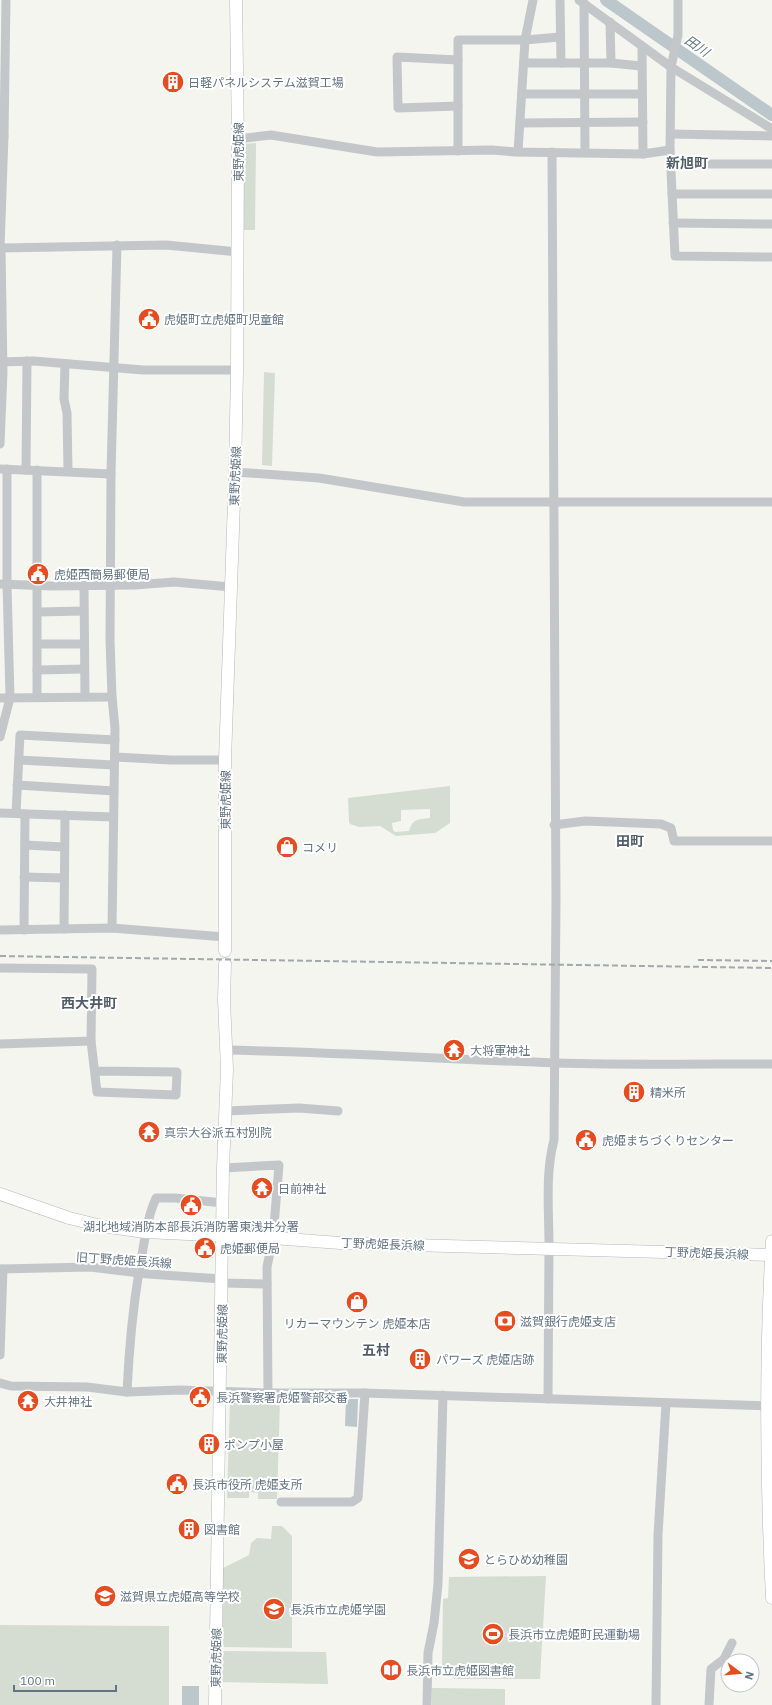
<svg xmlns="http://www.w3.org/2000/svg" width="772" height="1705" viewBox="0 0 772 1705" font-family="'IBM Plex Sans','Noto Sans JP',sans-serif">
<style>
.green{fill:#d5dcd1;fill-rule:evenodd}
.water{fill:#bbc7cb}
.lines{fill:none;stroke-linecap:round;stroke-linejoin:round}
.river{stroke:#bbc7cb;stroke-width:12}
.major-casing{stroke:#b4b8bc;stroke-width:13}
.minor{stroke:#c4c7ca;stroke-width:9}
.major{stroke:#fff;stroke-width:12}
.rail{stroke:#a2a8ad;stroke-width:2;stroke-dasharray:6 3;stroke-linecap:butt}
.labels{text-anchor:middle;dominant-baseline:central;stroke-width:4;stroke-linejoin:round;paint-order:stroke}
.poi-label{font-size:12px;fill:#637482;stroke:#fff;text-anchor:start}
.street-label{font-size:12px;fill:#637482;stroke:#fff}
.water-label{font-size:13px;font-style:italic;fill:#5f777f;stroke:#fff}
.quarter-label{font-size:14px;font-weight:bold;fill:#515d67;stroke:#fff}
</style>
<rect width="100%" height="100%" fill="#f5f5f0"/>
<!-- green -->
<g class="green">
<polygon points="256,143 255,230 243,230 244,144"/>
<polygon points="264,372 275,373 272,466 262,465"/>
<path d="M450 786V823L435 833 396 836 380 826 359 827 350 824 349 822 348 798ZM430 809V818C417 820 413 818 409 831L395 832 393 830 392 823 401 821V810Z"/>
<polygon points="233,1400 280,1401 277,1499 258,1499 258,1493 249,1492 249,1498 227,1498 230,1401"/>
<polygon points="272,1526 282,1526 292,1536 292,1648 222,1647 223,1568 249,1555 251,1543 257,1538 271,1539"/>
<polygon points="546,1576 540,1679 455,1679 444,1672 442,1668 443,1599 448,1598 449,1577"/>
<polygon points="0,1625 169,1626 169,1705 0,1705"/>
<polygon points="219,1651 326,1652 328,1684 218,1682"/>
<polygon points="432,1688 505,1689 505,1705 432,1705"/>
</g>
<!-- water -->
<g class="water">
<polygon points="346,1399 358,1399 357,1427 345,1426"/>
<rect x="182" y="1686" width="17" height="19"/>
</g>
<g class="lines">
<!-- river -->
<polyline class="river" points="606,0 772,115"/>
<!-- major casing -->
<g class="major-casing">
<g id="major">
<polyline points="225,951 225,760 235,472 237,370 238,139 236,0"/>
<polyline points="0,1194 69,1218 102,1226 145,1232 273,1238 340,1243 772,1255"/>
<path d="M772 1241C765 1360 766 1479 772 1598"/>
<polyline points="215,1705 223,1168 227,1069 224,1000 225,964"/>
</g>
</g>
<!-- minor -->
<g class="minor">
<polyline points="560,0 561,63"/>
<polyline points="579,0 671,67 772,129"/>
<polyline points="678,0 678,35 671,67 670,150 675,256 772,257"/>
<polyline points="584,3 585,152"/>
<polyline points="610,22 611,63"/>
<polyline points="642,47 643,154"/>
<polyline points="458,60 397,57 398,108 458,106"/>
<polyline points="524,63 611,63 641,66"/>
<polyline points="522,94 642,94"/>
<polyline points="520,123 643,122"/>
<polyline points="671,134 772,136"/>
<polyline points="0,136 4,136 6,0"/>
<polyline points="238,139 271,135 377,152 492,150 515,152 643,154 670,150"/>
<polyline points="458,151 458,40 525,40 560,37"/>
<polyline points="518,152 525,40 533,0"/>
<polyline points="671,164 772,164"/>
<polyline points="672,194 772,194"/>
<polyline points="673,223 772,224"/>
<polyline points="0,248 4,136"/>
<polyline points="0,362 34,361 143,370 237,370"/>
<polyline points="65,364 64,399 67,413 68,471"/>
<polyline points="0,444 3,372 1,248 166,245 238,252"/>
<polyline points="0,469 111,474"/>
<polyline points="26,470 27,361"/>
<polyline points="37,470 37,697"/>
<polyline points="235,472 319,478 464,502 772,502"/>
<polyline points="0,584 52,586 135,585 174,582 231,587"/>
<polyline points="84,585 85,697"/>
<polyline points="38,612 84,611"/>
<polyline points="38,644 84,644"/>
<polyline points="37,670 84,669"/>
<polyline points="112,697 115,728 112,928"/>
<polyline points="0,698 112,697 110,640 111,474 117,245"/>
<polyline points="0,737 10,698 7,584 7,469"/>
<polyline points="115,757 171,760 225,760"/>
<polyline points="19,760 114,765"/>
<polyline points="17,785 114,791"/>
<polyline points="0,813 113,817"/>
<polyline points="16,813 20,735 115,740"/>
<polyline points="554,825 585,821 661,824 671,828 674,841 772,841"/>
<polyline points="25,845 64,847"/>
<polyline points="24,877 64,878"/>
<polyline points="64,929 65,815"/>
<polyline points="0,930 112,928 225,937"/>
<polyline points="24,930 25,814"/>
<polyline points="0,968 92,969 91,1041 0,1044"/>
<polyline points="91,1041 97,1092 176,1095 177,1072 95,1071"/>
<path d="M226 1050C336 1052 445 1059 555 1063 627 1065 700 1064 772 1064"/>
<polyline points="226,1111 299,1108 338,1111"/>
<polyline points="223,1168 279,1165 273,1238 267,1267 268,1393"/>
<polyline points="0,1269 90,1267 148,1274 222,1279"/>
<polyline points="222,1283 267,1284"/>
<polyline points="0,1355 3,1269"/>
<polyline points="0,1383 11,1386 87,1387 127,1392 180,1390 268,1393 365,1393 772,1406"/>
<path d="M127 1392C129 1348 133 1304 141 1260 145 1239 147 1218 156 1198H175L223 1203"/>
<path d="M548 1399C548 1348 549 1297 549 1246 549 1211 545 1174 554 1140L556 900 552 152"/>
<polyline points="281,1502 352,1502 358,1498 365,1393"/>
<polyline points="427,1705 428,1653 434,1623 438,1584 443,1395"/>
<polyline points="656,1705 658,1535 666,1403"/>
<polyline points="709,1705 711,1669 724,1659 732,1643"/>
</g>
<!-- major -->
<use href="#major" class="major"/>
<!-- rail -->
<g class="rail">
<polyline points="0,956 772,968"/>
<polyline points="698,960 772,961"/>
</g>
</g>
<!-- icons -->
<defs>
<g id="building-disc" transform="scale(1.15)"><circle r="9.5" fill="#e54d20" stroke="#fff"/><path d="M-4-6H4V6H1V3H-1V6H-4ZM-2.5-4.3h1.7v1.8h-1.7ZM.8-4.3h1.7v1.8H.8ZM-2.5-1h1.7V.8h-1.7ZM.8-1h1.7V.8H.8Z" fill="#fff"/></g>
<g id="civic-disc" transform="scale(1.15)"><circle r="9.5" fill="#e54d20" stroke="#fff"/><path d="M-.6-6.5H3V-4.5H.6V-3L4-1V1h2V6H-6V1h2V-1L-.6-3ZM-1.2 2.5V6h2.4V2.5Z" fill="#fff"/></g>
<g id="shop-disc" transform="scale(1.15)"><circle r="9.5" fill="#e54d20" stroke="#fff"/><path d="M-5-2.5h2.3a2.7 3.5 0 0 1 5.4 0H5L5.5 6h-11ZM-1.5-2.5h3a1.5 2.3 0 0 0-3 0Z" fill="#fff"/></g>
<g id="temple-disc" transform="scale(1.15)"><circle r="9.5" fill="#e54d20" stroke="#fff"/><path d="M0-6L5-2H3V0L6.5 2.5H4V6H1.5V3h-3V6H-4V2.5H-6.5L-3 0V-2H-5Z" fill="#fff"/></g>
<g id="bank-disc" transform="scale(1.15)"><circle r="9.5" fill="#e54d20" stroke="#fff"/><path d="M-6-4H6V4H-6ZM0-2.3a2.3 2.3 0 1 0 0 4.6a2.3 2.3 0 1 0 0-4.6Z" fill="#fff"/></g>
<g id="school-disc" transform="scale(1.15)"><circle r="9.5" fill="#e54d20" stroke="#fff"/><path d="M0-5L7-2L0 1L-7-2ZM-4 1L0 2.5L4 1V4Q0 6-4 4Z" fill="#fff"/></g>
<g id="stadium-disc" transform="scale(1.15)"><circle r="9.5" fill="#e54d20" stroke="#fff"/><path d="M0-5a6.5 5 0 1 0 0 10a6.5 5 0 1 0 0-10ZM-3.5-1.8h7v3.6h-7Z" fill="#fff"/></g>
<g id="library-disc" transform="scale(1.15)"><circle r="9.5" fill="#e54d20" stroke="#fff"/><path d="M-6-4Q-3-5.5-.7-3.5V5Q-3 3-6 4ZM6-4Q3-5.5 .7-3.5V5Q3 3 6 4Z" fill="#fff"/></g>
</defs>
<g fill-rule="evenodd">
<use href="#building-disc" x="173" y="82"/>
<use href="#civic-disc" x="149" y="319"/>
<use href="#civic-disc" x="38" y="574"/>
<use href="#shop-disc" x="287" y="847"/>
<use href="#temple-disc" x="454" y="1050"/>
<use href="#building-disc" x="634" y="1092"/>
<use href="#temple-disc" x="149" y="1132"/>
<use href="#civic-disc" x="586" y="1140"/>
<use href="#temple-disc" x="262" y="1188"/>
<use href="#civic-disc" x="191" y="1205"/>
<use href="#civic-disc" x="205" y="1248"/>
<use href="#shop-disc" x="357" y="1302"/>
<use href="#bank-disc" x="505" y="1321"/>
<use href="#building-disc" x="420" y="1359"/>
<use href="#civic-disc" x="200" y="1397"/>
<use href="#temple-disc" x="28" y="1401"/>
<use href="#building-disc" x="209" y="1444"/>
<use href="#civic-disc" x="177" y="1484"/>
<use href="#building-disc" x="189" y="1529"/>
<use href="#school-disc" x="469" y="1559"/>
<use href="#school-disc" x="105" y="1596"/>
<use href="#school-disc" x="274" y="1609"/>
<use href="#stadium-disc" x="493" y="1634"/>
<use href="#library-disc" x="391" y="1670"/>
</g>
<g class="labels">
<!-- poi labels -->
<g class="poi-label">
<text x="188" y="82">日軽パネルシステム滋賀工場</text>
<text x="164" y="319">虎姫町立虎姫町児童館</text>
<text x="54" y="574">虎姫西簡易郵便局</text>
<text x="302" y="847">コメリ</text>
<text x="470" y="1050">大将軍神社</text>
<text x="650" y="1092">精米所</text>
<text x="164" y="1132">真宗大谷派五村別院</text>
<text x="602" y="1140">虎姫まちづくりセンター</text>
<text x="278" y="1188">日前神社</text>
<text x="191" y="1226" text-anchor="middle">湖北地域消防本部長浜消防署東浅井分署</text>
<text x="220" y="1248">虎姫郵便局</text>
<text x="520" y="1321">滋賀銀行虎姫支店</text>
<text x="357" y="1323" text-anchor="middle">リカーマウンテン 虎姫本店</text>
<text x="436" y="1359">パワーズ 虎姫店跡</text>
<text x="216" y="1397">長浜警察署虎姫警部交番</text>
<text x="44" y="1401">大井神社</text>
<text x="224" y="1444">ポンプ小屋</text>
<text x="192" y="1484">長浜市役所 虎姫支所</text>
<text x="204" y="1529">図書館</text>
<text x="484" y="1559">とらひめ幼稚園</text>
<text x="120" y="1596">滋賀県立虎姫高等学校</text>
<text x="290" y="1609">長浜市立虎姫学園</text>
<text x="508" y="1634">長浜市立虎姫町民運動場</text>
<text x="406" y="1670">長浜市立虎姫図書館</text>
</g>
<!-- street labels -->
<g class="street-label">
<text transform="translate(238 152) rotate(-90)">東野虎姫線</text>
<text transform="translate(235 476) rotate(-88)">東野虎姫線</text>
<text transform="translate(225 800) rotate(-90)">東野虎姫線</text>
<text transform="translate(383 1244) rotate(2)">丁野虎姫長浜線</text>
<text transform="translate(707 1253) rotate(2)">丁野虎姫長浜線</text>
<text transform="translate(124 1260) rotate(4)">旧丁野虎姫長浜線</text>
<text transform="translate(222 1334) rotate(-89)">東野虎姫線</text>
<text transform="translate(216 1658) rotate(-89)">東野虎姫線</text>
</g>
<!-- water labels -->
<g class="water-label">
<text transform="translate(697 46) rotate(35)">田川</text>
</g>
<!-- quarter labels -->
<g class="quarter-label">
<text x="687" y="163">新旭町</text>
<text x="630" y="841">田町</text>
<text x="89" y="1003">西大井町</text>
<text x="376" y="1350">五村</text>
</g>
</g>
<!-- north arrow -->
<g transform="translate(740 1673) rotate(106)"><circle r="19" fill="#ffffff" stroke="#c1c7cd"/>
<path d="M0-3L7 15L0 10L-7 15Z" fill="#e54d20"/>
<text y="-6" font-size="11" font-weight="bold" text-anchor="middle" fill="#637482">N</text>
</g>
<!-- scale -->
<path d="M14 1685v6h102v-6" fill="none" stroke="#637482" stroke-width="2"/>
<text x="20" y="1685" font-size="12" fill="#637482" stroke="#ffffff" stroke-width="3" paint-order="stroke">100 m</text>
</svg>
